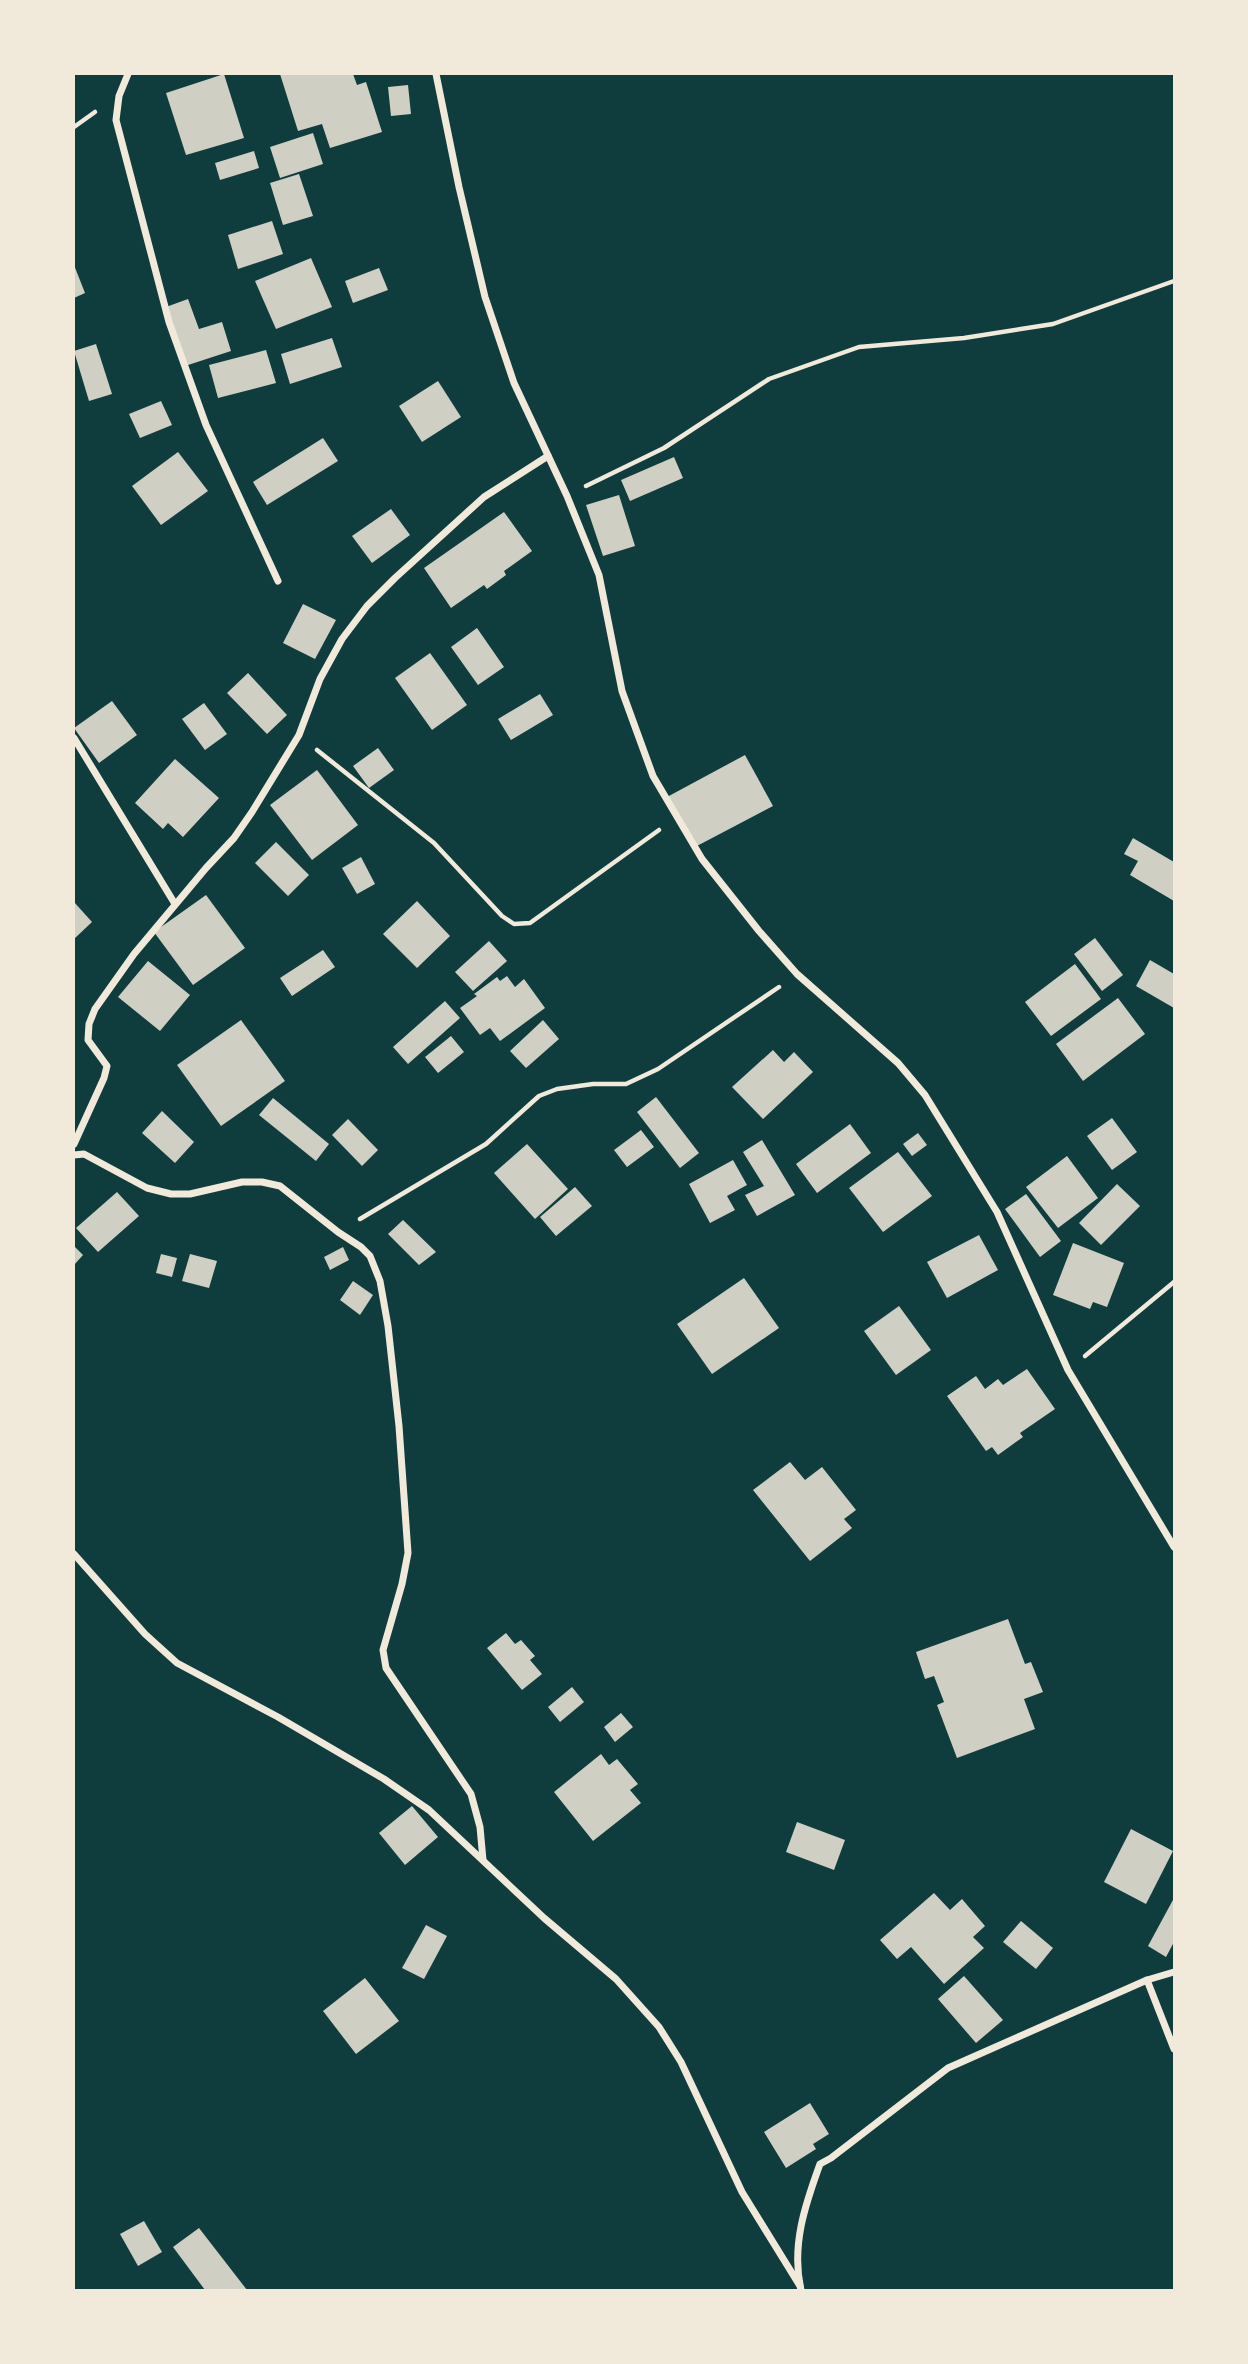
<svg xmlns="http://www.w3.org/2000/svg" width="1248" height="2364" viewBox="0 0 1248 2364" font-family="'DM Sans',sans-serif">
<style>
.building{fill:#cfcfc3}
.lines{fill:none;stroke-linecap:round;stroke-linejoin:round}
.path{stroke:#f1e9da;stroke-width:4.5}
.minor{stroke:#f1e9da;stroke-width:7}
</style>
<rect width="100%" height="100%" fill="#0f3d3e"/>
<!-- building -->
<g class="building">
<polygon points="224,74 244,138 186,155 166,93"/>
<polygon points="280,74 353,74 357,85 366,82 382,132 330,148 322,124 298,131"/>
<polygon points="408,85 411,114 391,116 388,87"/>
<polygon points="313,133 323,164 280,178 270,147"/>
<polygon points="254,151 259,168 220,180 215,163"/>
<polygon points="299,174 313,216 283,225 270,183"/>
<polygon points="272,221 283,254 238,269 228,235"/>
<polygon points="311,258 332,307 276,329 255,281"/>
<polygon points="74,265 85,293 74,298"/>
<polygon points="379,268 388,290 353,303 345,281"/>
<polygon points="188,299 199,329 222,322 231,351 185,366 166,307"/>
<polygon points="332,338 342,367 290,384 281,354"/>
<polygon points="96,344 112,394 89,401 74,351"/>
<polygon points="266,350 276,383 218,398 209,365"/>
<polygon points="438,381 461,417 422,442 399,406"/>
<polygon points="161,401 172,425 140,438 129,414"/>
<polygon points="323,438 338,461 267,505 253,482"/>
<polygon points="178,452 208,491 161,525 132,486"/>
<polygon points="674,457 683,478 630,501 621,480"/>
<polygon points="619,495 635,546 603,556 586,505"/>
<polygon points="391,509 410,535 372,563 352,536"/>
<polygon points="504,512 532,551 504,571 506,575 487,589 484,585 451,608 424,568"/>
<polygon points="303,604 336,620 315,659 283,643"/>
<polygon points="477,628 504,667 478,685 451,647"/>
<polygon points="430,653 467,705 432,730 395,678"/>
<polygon points="248,673 287,715 267,734 227,693"/>
<polygon points="540,694 553,715 511,740 498,719"/>
<polygon points="112,701 137,735 99,763 74,728"/>
<polygon points="204,703 227,734 205,750 182,719"/>
<polygon points="378,748 394,770 369,788 353,766"/>
<polygon points="745,755 773,806 695,847 667,797"/>
<polygon points="175,759 219,798 183,837 168,823 163,829 135,803"/>
<polygon points="317,770 358,825 312,860 270,805"/>
<polygon points="1133,838 1174,862 1174,901 1130,875 1138,861 1124,854"/>
<polygon points="276,842 309,875 288,896 255,863"/>
<polygon points="361,857 375,884 357,894 342,868"/>
<polygon points="206,895 245,948 193,985 154,932"/>
<polygon points="417,901 450,936 417,968 383,934"/>
<polygon points="74,902 92,922 74,939"/>
<polygon points="1095,938 1123,975 1102,991 1074,954"/>
<polygon points="489,941 507,961 473,991 455,972"/>
<polygon points="323,950 335,967 292,996 280,978"/>
<polygon points="1150,960 1174,974 1174,1008 1136,986"/>
<polygon points="148,961 190,995 160,1031 118,997"/>
<polygon points="1075,964 1101,999 1051,1036 1025,1002"/>
<polygon points="507,976 515,987 524,979 545,1008 500,1041 490,1028 480,1035 460,1008 477,996 474,994 497,977 500,981"/>
<polygon points="1118,998 1145,1034 1083,1081 1056,1044"/>
<polygon points="445,1001 460,1018 408,1064 393,1047"/>
<polygon points="241,1020 285,1081 221,1126 177,1065"/>
<polygon points="543,1020 559,1039 526,1068 510,1051"/>
<polygon points="451,1036 464,1052 438,1073 425,1057"/>
<polygon points="773,1050 784,1062 794,1052 813,1072 763,1119 732,1087"/>
<polygon points="656,1097 699,1153 680,1168 637,1112"/>
<polygon points="273,1098 329,1144 316,1161 259,1115"/>
<polygon points="162,1111 194,1142 175,1163 142,1133"/>
<polygon points="1112,1118 1137,1152 1112,1170 1087,1136"/>
<polygon points="348,1119 378,1150 362,1166 332,1135"/>
<polygon points="850,1124 871,1153 817,1193 796,1164"/>
<polygon points="641,1130 654,1147 627,1167 614,1150"/>
<polygon points="918,1133 927,1145 912,1156 903,1144"/>
<polygon points="762,1140 795,1195 757,1216 745,1195 764,1186 743,1152"/>
<polygon points="527,1144 568,1189 535,1219 494,1173"/>
<polygon points="898,1152 932,1196 883,1232 849,1188"/>
<polygon points="1067,1156 1098,1198 1058,1228 1026,1187"/>
<polygon points="733,1160 747,1185 727,1196 735,1210 710,1223 689,1184"/>
<polygon points="1117,1184 1140,1206 1101,1245 1079,1223"/>
<polygon points="575,1187 592,1206 556,1236 540,1217"/>
<polygon points="117,1192 139,1216 98,1252 76,1228"/>
<polygon points="1026,1194 1061,1241 1040,1257 1005,1209"/>
<polygon points="403,1220 436,1252 419,1265 388,1234"/>
<polygon points="979,1235 998,1270 947,1298 927,1262"/>
<polygon points="1073,1243 1124,1263 1107,1307 1093,1302 1090,1309 1053,1295"/>
<polygon points="74,1246 83,1255 74,1265"/>
<polygon points="343,1247 349,1260 330,1270 324,1257"/>
<polygon points="161,1254 177,1258 172,1277 156,1273"/>
<polygon points="190,1254 217,1261 209,1288 182,1281"/>
<polygon points="744,1278 779,1328 712,1374 677,1324"/>
<polygon points="353,1281 373,1295 360,1315 340,1300"/>
<polygon points="899,1306 931,1350 896,1375 864,1331"/>
<polygon points="1027,1369 1055,1409 1020,1433 1023,1437 998,1455 992,1447 986,1451 947,1396 976,1376 985,1389 998,1379 1003,1385"/>
<polygon points="790,1462 805,1480 822,1467 856,1510 844,1519 852,1528 810,1561 753,1490"/>
<polygon points="1008,1619 1025,1664 1031,1662 1043,1692 1024,1699 1035,1729 957,1758 937,1705 944,1702 934,1676 925,1679 916,1652"/>
<polygon points="506,1633 515,1644 521,1640 535,1656 530,1660 542,1674 522,1690 487,1648"/>
<polygon points="572,1687 584,1702 560,1722 548,1707"/>
<polygon points="621,1713 633,1727 615,1742 604,1727"/>
<polygon points="601,1754 609,1765 617,1759 638,1784 630,1790 641,1803 593,1841 554,1792"/>
<polygon points="412,1806 438,1837 405,1865 379,1833"/>
<polygon points="797,1822 845,1840 834,1870 786,1852"/>
<polygon points="1131,1829 1173,1851 1146,1904 1104,1882"/>
<polygon points="934,1893 950,1910 962,1899 985,1926 973,1937 984,1948 944,1984 911,1947 897,1959 880,1940"/>
<polygon points="1174,1898 1174,1942 1166,1957 1148,1946"/>
<polygon points="1021,1921 1053,1948 1036,1969 1003,1942"/>
<polygon points="426,1925 447,1936 424,1979 402,1968"/>
<polygon points="964,1976 1003,2020 976,2043 938,1999"/>
<polygon points="365,1978 399,2021 356,2054 323,2011"/>
<polygon points="810,2103 829,2134 813,2144 816,2149 786,2168 764,2132"/>
<polygon points="144,2221 162,2252 138,2266 120,2234"/>
<polygon points="199,2228 247,2290 205,2290 173,2247"/>
</g>
<g class="lines">
<!-- path -->
<g class="path">
<polyline points="74,127 95,112"/>
<polyline points="586,486 664,448 769,379 859,347 964,338 1053,324 1174,281"/>
<polyline points="317,750 434,843 502,916 514,924 530,923 659,830"/>
<polyline points="360,1219 486,1144 539,1096 557,1089 593,1084 626,1084 658,1069 779,987"/>
<polyline points="1085,1356 1174,1282"/>
</g>
<!-- minor -->
<g class="minor">
<polyline points="128,74 119,96 116,120 169,322 206,425 278,581"/>
<polyline points="436,74 459,187 485,297 514,383 567,496 599,575 622,691 653,776 702,859 759,931 797,974 898,1063 925,1095 997,1212 1068,1370 1174,1547"/>
<polyline points="74,738 175,904"/>
<polyline points="74,1144 104,1078 107,1066 88,1040 89,1024 95,1009 134,954 206,868 234,838 252,812 299,735 320,679 342,639 367,606 395,578 484,497 548,456"/>
<polyline points="74,1155 84,1154 147,1188 171,1194 190,1194 242,1182 262,1182 280,1186 338,1232 361,1247 370,1256 380,1281 388,1326 399,1426 408,1553 402,1584 383,1650 386,1668 471,1794 480,1827 483,1860"/>
<polyline points="74,1554 145,1634 177,1663 278,1717 384,1779 429,1810 544,1918 616,1979 659,2027 681,2062 742,2192 800,2286"/>
<polyline points="1147,1980 1174,2049"/>
<path d="M801 2290C791 2246 805 2205 820 2164L831 2158 948 2068 1147 1980 1174 1972"/>
</g>
</g>
<!-- border -->
<rect width="1248" height="2364" fill="none" stroke="#f1e9da" stroke-width="150"/>
</svg>
